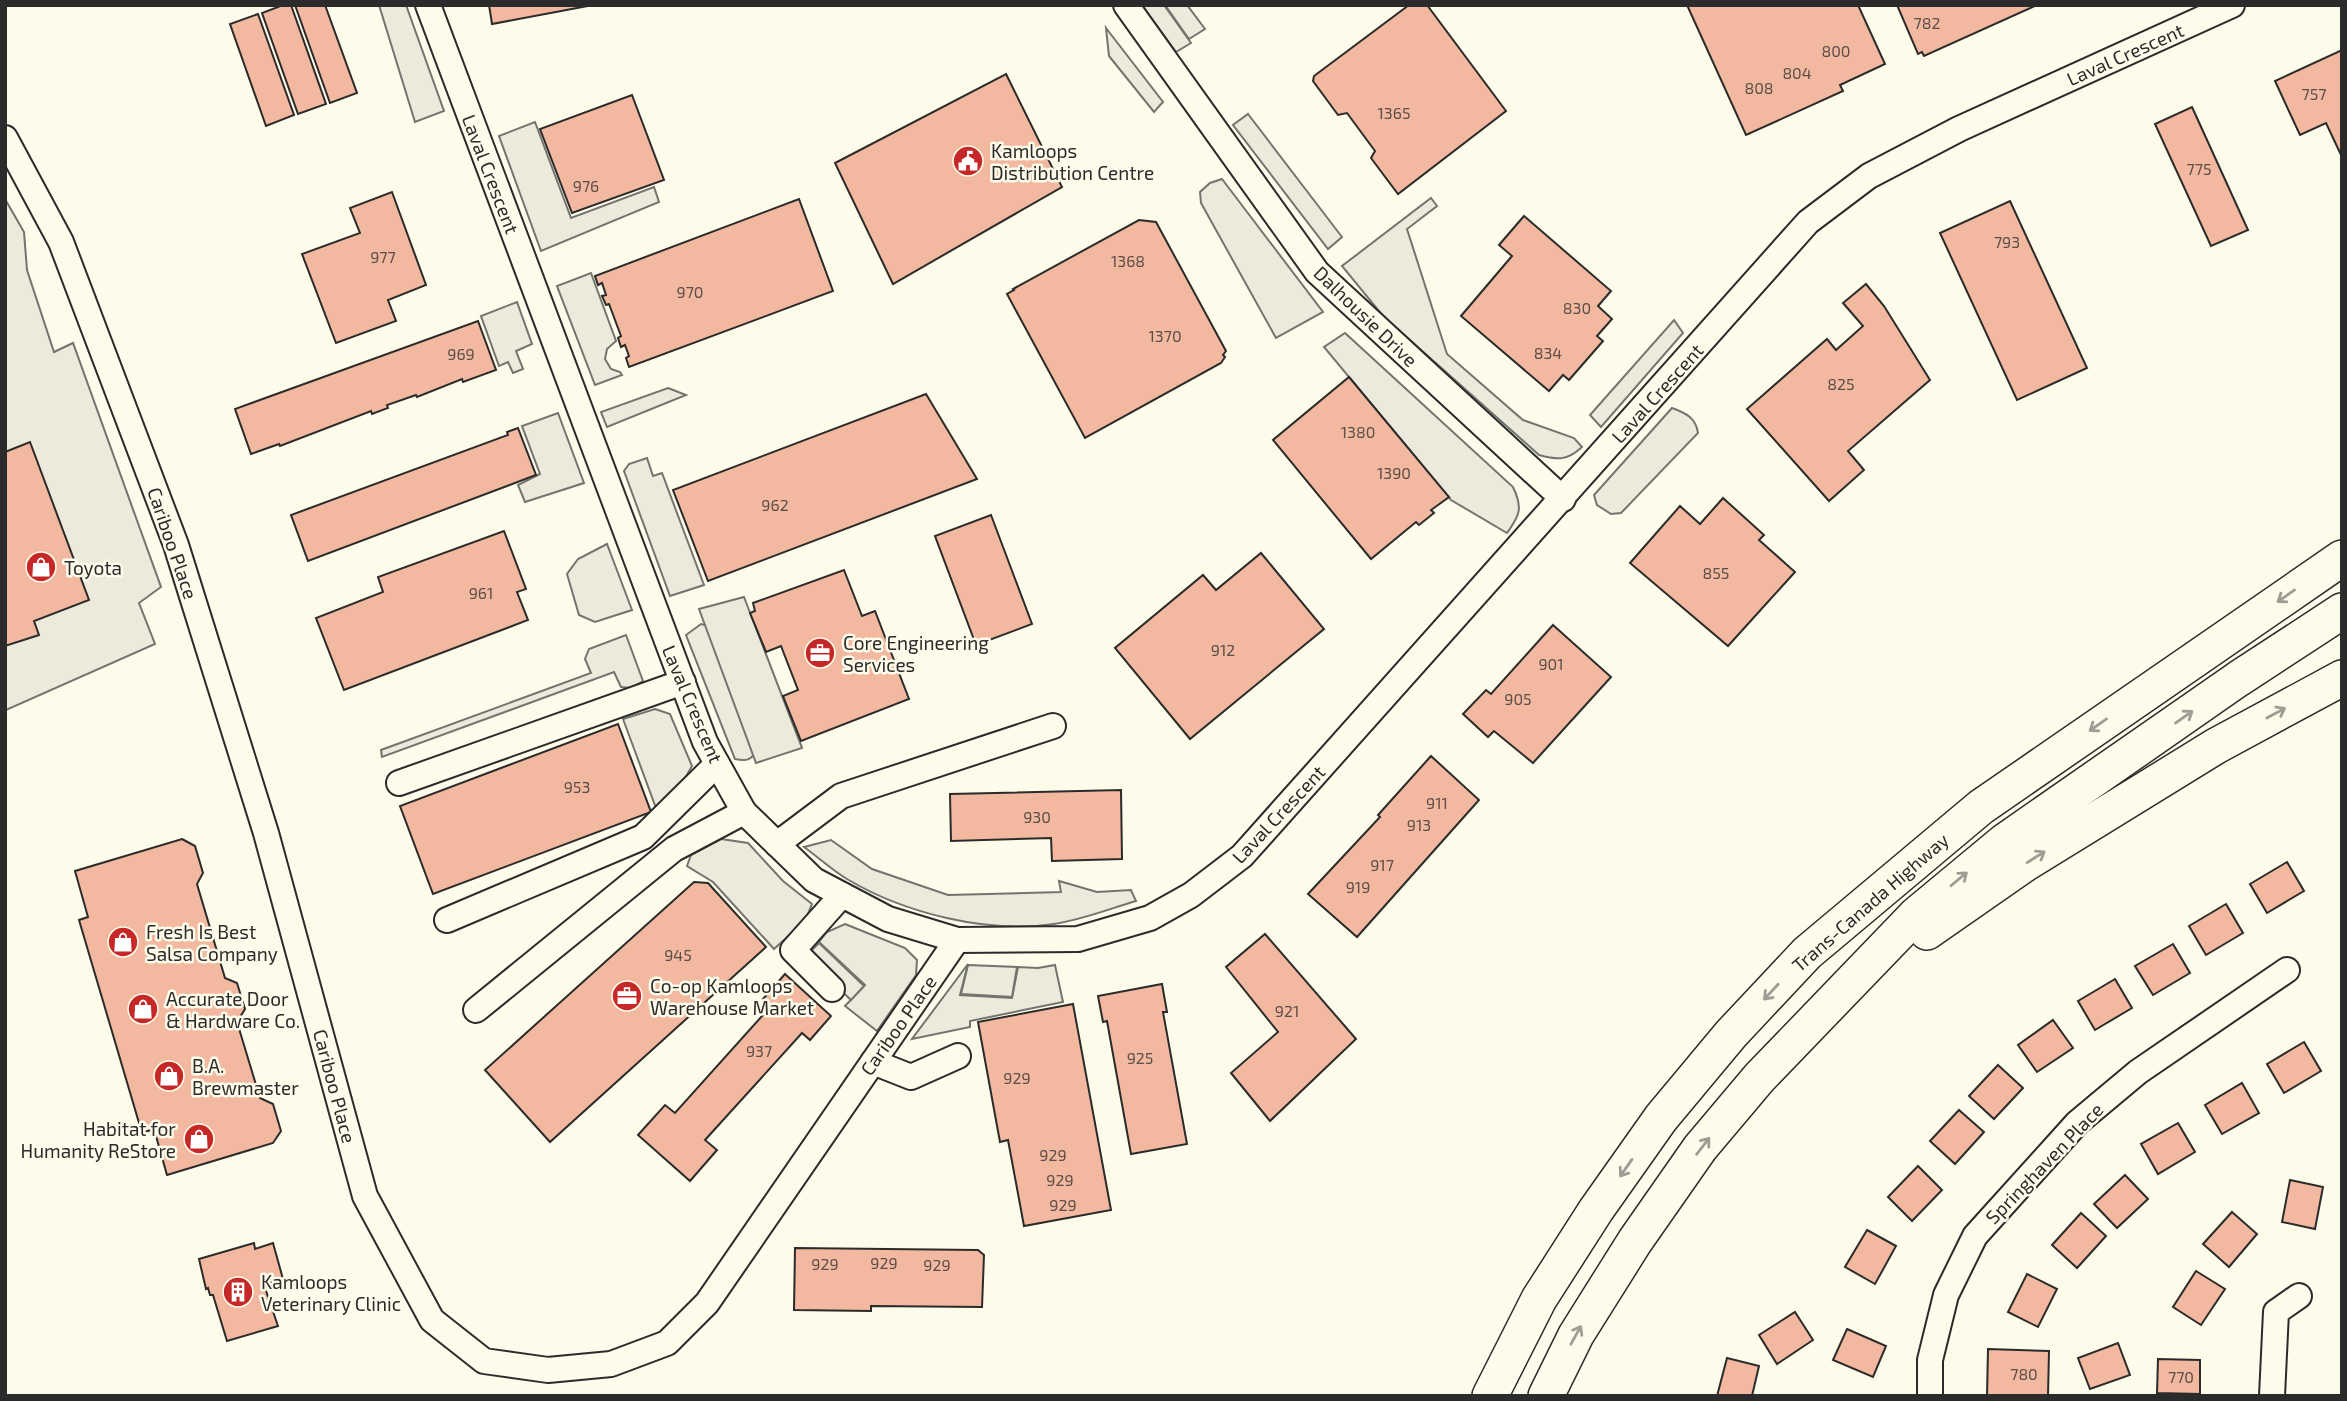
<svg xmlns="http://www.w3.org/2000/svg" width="2347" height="1401" viewBox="0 0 2347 1401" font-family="'Exo 2',sans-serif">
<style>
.green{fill:#ecebdb;stroke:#74746e;stroke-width:2}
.parking{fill:#eceadb;stroke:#74746e;stroke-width:2}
.building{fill:#f2b8a0;stroke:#2b2b2b;stroke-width:2}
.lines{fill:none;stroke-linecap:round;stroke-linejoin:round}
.minor-casing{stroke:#2b2b2b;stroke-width:28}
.highway-casing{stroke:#2b2b2b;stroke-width:38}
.minor{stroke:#fdfbea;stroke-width:24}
.highway{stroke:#fdfbea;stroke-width:35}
.oneway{stroke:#9e9d94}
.labels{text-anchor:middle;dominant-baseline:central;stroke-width:5;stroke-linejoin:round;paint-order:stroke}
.number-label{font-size:16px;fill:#5d4e48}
.street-label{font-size:19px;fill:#2b2b2b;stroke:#fdfbea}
.poi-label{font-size:19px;fill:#2b2b2b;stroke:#fdfbea;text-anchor:start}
</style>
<rect width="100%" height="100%" fill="#fdfbea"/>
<!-- green -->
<g class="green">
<polygon points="379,5 406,5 444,111 415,122"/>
<polygon points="1142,5 1164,5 1191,43 1176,52"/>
<polygon points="1106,28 1163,102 1154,112 1109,56"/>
<polygon points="1248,114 1342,237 1328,249 1233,125"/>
<polygon points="535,122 571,218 654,187 659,202 541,251 499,136"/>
<polygon points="1222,179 1323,312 1276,338 1201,203 1200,192 1210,183"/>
<path d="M1431 198 1437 206 1407 229 1447 354 1523 420 1574 438 1582 447C1567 461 1557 460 1539 455L1383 316 1342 266Z"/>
<polygon points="591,273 616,341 607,349 605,359 611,369 620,372 622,375 595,385 557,286"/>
<polygon points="517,302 532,344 516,351 523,369 513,373 508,362 499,366 481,316"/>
<polygon points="1674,320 1683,333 1601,427 1590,415"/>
<path d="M1345 333 1513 487C1523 508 1520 515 1507 533L1451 500 1324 347Z"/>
<polygon points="668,388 686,395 607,427 601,412"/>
<path d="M1672 408C1686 413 1696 418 1698 433L1621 513 1611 514 1597 505 1594 495Z"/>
<polygon points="558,413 584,483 525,502 518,485 540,474 522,426"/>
<polygon points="647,458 653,476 662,473 704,585 670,596 624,471 629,464"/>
<polygon points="607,544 632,610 595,622 579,615 567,574 578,559"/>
<path d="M701 624 712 627 757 750C751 761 746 761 735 759L686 635Z"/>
<polygon points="626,635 643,681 631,688 621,687 614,672 382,757 381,750 591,673 585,659 589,649"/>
<polygon points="655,709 670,714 692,766 679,789 656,808 623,719"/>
<polygon points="721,839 748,843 783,881 812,904 805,921 774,949 713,882 687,866 691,855"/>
<path d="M831 840 872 869 948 895 1061 892 1059 881 1097 892 1131 890 1136 901C1109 909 1081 920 1054 924 987 934 904 913 847 879 832 870 818 857 804 847Z"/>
<polygon points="845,924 905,948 917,960 916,975 877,1031 845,1006 865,985 819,942 827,932"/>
<polygon points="968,964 960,995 1012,998 1018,967 1038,968 1055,965 1063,1002 970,1021 970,1027 912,1039"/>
</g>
<!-- parking -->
<g class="parking">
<polygon points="1165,5 1187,5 1205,29 1189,39"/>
<polygon points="5,199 24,232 27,270 54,352 73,343 161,587 139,603 155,644 6,710"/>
<polygon points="744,597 802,748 756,763 699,609"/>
<polygon points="819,943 864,986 851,1000 805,957"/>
<polygon points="968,965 1017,967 1012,997 961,994"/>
</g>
<!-- building -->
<g class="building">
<polygon points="283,5 291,5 326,104 298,114 262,13"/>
<polygon points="295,5 325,5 357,93 330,103"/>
<polygon points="489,5 593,5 492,24"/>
<polygon points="1409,5 1427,5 1506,111 1398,194 1371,158 1375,151 1347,113 1338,115 1313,81 1314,76"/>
<polygon points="1687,5 1858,5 1885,64 1840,85 1843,91 1746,135"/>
<polygon points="1897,5 2037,5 1924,56 1922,52 1918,54"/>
<polygon points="258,14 294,115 266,126 230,24"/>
<polygon points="2342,50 2342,157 2326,123 2300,135 2275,81"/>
<polygon points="1006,74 1062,187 893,284 835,163"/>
<polygon points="632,95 664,180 572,213 540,129"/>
<polygon points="2192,107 2248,230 2211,246 2155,124"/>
<polygon points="392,192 426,285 388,300 396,321 336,343 302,254 360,233 350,208"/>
<polygon points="799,199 833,291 629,367 626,358 629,356 625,345 621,347 618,338 621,336 609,304 606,305 602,296 606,295 602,283 598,285 595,276"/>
<polygon points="2010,201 2087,368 2017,400 1940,233"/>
<polygon points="1524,216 1611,291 1598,306 1612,319 1597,336 1603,341 1569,380 1563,375 1549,391 1461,316 1512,256 1499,245"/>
<polygon points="1139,220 1156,222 1226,351 1223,355 1225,357 1221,363 1085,438 1007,294 1014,290 1013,289"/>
<polygon points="1866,284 1884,306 1930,380 1848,451 1864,470 1829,501 1747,409 1827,339 1836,350 1863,326 1843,303"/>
<polygon points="478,321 496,370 463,382 462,379 417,397 416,395 387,405 388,408 372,414 371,411 280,446 279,444 251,454 235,409"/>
<polygon points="1349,377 1449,497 1431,510 1434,513 1419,525 1416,522 1371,559 1273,440"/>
<polygon points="926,394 977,479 708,581 673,490"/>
<polygon points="518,428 536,475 308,561 291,515 508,435 507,432"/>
<polygon points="30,442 89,600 34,621 39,635 5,646 5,452"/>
<polygon points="1723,498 1764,535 1759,540 1795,572 1728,646 1630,563 1680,506 1700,524"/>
<polygon points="991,515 1032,624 976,645 935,536"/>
<polygon points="504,531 526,589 517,592 528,620 344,690 316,618 383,592 378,577"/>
<polygon points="1261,553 1324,629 1190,739 1115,648 1203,575 1216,590"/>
<polygon points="844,570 862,616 875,611 909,699 801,741 783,696 798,690 781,646 766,652 750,613 755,611 753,603"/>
<polygon points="1553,625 1611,677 1533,763 1494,731 1488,737 1463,714 1486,690 1491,694"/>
<polygon points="618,724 651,812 433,894 400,806"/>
<polygon points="1431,756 1479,800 1357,937 1308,894 1380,817 1378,815"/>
<polygon points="1121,790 1122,859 1052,861 1051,838 951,841 950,794"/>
<polygon points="182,839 195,846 203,873 197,884 225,978 237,983 245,1009 237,1022 260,1098 273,1104 281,1131 273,1143 167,1175 154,1129 142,1133 79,920 88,917 75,871"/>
<polygon points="2287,862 2304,891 2267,913 2250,884"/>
<polygon points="694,882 708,883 766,947 550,1142 485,1070"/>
<polygon points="2226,904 2243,933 2206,955 2189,926"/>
<polygon points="1265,934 1356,1039 1270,1121 1231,1073 1278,1032 1226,967"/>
<polygon points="2173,944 2190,973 2153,995 2135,966"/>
<polygon points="785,974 831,1016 810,1040 802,1033 705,1140 717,1150 690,1181 638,1135 665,1105 675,1113 771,1006 763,999"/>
<polygon points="2115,979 2132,1008 2095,1030 2078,1001"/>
<polygon points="1162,984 1167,1012 1163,1012 1187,1144 1131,1154 1107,1021 1103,1022 1098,996"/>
<polygon points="1073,1004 1111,1210 1024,1226 1008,1140 1000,1142 978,1022"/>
<polygon points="2053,1020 2073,1048 2037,1072 2018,1045"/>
<polygon points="2304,1042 2321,1071 2284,1093 2267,1064"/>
<polygon points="1998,1065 2023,1088 1994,1119 1969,1096"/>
<polygon points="2242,1083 2259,1113 2222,1134 2205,1105"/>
<polygon points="1959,1110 1984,1132 1955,1164 1930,1141"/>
<polygon points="2178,1123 2195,1152 2158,1174 2141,1144"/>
<polygon points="1918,1166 1942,1190 1912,1221 1888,1197"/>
<polygon points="2125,1175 2148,1199 2117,1228 2094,1204"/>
<polygon points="2290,1180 2323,1187 2315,1229 2282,1222"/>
<polygon points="2232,1212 2257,1234 2229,1267 2203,1244"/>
<polygon points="2081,1213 2106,1236 2077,1268 2052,1245"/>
<polygon points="1867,1230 1896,1246 1875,1284 1845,1267"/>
<polygon points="254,1243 255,1249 273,1243 283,1279 264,1285 278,1326 227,1341 213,1295 210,1295 208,1288 206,1289 199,1259"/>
<polygon points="795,1248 978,1250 984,1255 982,1307 871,1306 871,1311 794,1310"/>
<polygon points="2196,1271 2225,1289 2201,1325 2173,1307"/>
<polygon points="2027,1274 2057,1289 2038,1327 2008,1312"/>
<polygon points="1795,1312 1813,1340 1777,1364 1759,1335"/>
<polygon points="1847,1329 1886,1346 1873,1377 1833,1360"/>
<polygon points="2118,1343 2130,1375 2090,1389 2078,1358"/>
<polygon points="1988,1349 2049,1351 2048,1396 1987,1396"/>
<polygon points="1727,1358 1759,1366 1752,1396 1717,1396"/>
<polygon points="2158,1359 2200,1360 2200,1394 2157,1393"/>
</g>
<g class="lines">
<!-- minor casing -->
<g class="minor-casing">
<g id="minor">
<polyline points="428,5 705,742 744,812 814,880 888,919 957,940 1078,939 1150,918 1191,895 1242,856 1808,222 1869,176 1959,129 2232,5"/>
<polyline points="1126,5 1317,272 1563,499"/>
<polyline points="5,138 61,242 176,545 266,833 365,1196 432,1320 484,1361 548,1370 611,1364 667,1343 707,1303 957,940"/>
<polyline points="399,783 683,682"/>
<polyline points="777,844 841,796 1053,726"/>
<polyline points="447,920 643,837 717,764"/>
<polyline points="832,989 793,950 842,895"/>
<polyline points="476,1010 674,849 744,812"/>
<polyline points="873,1062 911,1077 958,1056"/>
<polyline points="1930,1396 1930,1360 1946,1295 1975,1236 2077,1123 2138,1072 2287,970"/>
<polyline points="2272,1396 2276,1312 2299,1296"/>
</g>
</g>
<!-- highway casing -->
<g class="highway-casing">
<g id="highway">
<polyline points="1927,932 2026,863 2216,746 2342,678"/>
<polyline points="1490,1396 1539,1299 1596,1210 1661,1118 1731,1034 1807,953 1981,807 2342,558"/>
<polyline points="1546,1396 1576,1335 1635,1241 1700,1148 1759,1078 1917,914 2005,841 2238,679 2342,611"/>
</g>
</g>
<!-- minor -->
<use href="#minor" class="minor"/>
<!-- highway -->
<use href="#highway" class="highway"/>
</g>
<!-- one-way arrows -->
<defs><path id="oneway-shaft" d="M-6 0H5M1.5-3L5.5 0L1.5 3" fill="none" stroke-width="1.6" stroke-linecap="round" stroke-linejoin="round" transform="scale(1.75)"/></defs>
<g class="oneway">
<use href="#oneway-shaft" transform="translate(2286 596) rotate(145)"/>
<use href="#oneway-shaft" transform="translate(2276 713) rotate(-28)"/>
<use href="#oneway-shaft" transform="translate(2184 717) rotate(-35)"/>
<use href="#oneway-shaft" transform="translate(2098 725) rotate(145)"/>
<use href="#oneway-shaft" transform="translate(2036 857) rotate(-32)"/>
<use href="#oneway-shaft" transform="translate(1959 879) rotate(-40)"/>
<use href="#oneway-shaft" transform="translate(1771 992) rotate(133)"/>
<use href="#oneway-shaft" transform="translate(1703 1146) rotate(-52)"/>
<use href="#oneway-shaft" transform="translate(1626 1168) rotate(125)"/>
<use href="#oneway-shaft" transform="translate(1576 1335) rotate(-61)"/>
</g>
<!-- icons -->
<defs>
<g id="civic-disc" transform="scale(1.575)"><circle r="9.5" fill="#c62828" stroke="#fdfbea"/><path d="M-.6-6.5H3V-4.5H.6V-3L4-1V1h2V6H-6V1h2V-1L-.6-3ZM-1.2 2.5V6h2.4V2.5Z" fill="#fff"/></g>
<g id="shop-disc" transform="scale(1.575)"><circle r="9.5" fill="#c62828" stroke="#fdfbea"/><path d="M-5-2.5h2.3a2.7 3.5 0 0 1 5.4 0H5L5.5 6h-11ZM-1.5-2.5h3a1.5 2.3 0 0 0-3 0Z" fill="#fff"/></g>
<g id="office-disc" transform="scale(1.575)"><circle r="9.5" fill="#c62828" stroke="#fdfbea"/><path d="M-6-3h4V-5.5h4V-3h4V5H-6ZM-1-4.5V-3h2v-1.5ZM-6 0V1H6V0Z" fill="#fff"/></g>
<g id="building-disc" transform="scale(1.575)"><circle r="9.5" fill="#c62828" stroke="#fdfbea"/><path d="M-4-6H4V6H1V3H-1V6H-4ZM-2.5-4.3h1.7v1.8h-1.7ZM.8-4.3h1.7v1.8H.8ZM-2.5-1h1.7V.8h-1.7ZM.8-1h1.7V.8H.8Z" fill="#fff"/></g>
</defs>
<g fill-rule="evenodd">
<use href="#civic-disc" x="968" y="161"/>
<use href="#shop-disc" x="41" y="567"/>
<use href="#office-disc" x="820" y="653"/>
<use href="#shop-disc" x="123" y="942"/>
<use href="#office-disc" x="627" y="996"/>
<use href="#shop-disc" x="143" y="1009"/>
<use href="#shop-disc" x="169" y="1076"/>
<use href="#shop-disc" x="199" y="1139"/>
<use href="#building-disc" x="238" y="1292"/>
</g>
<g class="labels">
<!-- number labels -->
<g class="number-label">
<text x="1927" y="22">782</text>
<text x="1836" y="50">800</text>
<text x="1797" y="72">804</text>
<text x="1759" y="87">808</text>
<text x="2314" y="93">757</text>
<text x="1394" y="112">1365</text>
<text x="2199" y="168">775</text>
<text x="586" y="185">976</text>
<text x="2007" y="241">793</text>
<text x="383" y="256">977</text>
<text x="1128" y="260">1368</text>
<text x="690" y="291">970</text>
<text x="1577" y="307">830</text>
<text x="1165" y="335">1370</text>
<text x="1548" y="352">834</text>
<text x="461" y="353">969</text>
<text x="1841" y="383">825</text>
<text x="1358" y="431">1380</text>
<text x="1394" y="472">1390</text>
<text x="775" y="504">962</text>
<text x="1716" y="572">855</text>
<text x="481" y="592">961</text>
<text x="1223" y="649">912</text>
<text x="1551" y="663">901</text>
<text x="1518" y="698">905</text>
<text x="577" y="786">953</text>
<text x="1437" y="802">911</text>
<text x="1037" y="816">930</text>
<text x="1419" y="824">913</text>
<text x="1382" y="864">917</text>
<text x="1358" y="886">919</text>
<text x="678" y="954">945</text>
<text x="1287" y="1010">921</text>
<text x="759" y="1050">937</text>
<text x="1140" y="1057">925</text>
<text x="1017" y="1077">929</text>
<text x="1053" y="1154">929</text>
<text x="1060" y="1179">929</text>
<text x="1063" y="1204">929</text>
<text x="884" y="1262">929</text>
<text x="825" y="1263">929</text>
<text x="937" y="1264">929</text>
<text x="2024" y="1373">780</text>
<text x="2181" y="1376">770</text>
</g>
<!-- street labels -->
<g class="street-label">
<text transform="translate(2125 54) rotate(-24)">Laval Crescent</text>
<text transform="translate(491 174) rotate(69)">Laval Crescent</text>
<text transform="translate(1366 316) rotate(44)">Dalhousie Drive</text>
<text transform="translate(1657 393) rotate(-48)">Laval Crescent</text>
<text transform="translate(173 543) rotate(71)">Cariboo Place</text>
<text transform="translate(693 704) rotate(67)">Laval Crescent</text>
<text transform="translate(1278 814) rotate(-47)">Laval Crescent</text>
<text transform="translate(1870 902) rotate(-41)">Trans-Canada Highway</text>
<text transform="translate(898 1025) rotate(-55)">Cariboo Place</text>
<text transform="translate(335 1086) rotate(75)">Cariboo Place</text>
<text transform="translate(2044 1163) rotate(-46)">Springhaven Place</text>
</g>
<!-- poi labels -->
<g class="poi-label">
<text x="991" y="150">Kamloops<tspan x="991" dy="22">Distribution Centre</tspan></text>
<text x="64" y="567">Toyota</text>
<text x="843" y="642">Core Engineering<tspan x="843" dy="22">Services</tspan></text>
<text x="146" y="931">Fresh Is Best<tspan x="146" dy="22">Salsa Company</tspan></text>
<text x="650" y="985">Co-op Kamloops<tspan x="650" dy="22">Warehouse Market</tspan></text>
<text x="166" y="998">Accurate Door<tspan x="166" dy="22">&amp; Hardware Co.</tspan></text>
<text x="192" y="1065">B.A.<tspan x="192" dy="22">Brewmaster</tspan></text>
<text x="176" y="1128" text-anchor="end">Habitat for<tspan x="176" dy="22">Humanity ReStore</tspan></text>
<text x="261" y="1281">Kamloops<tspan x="261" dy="22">Veterinary Clinic</tspan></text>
</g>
</g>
<!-- border -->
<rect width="2347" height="1401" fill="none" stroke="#2b2b2b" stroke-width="14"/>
</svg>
